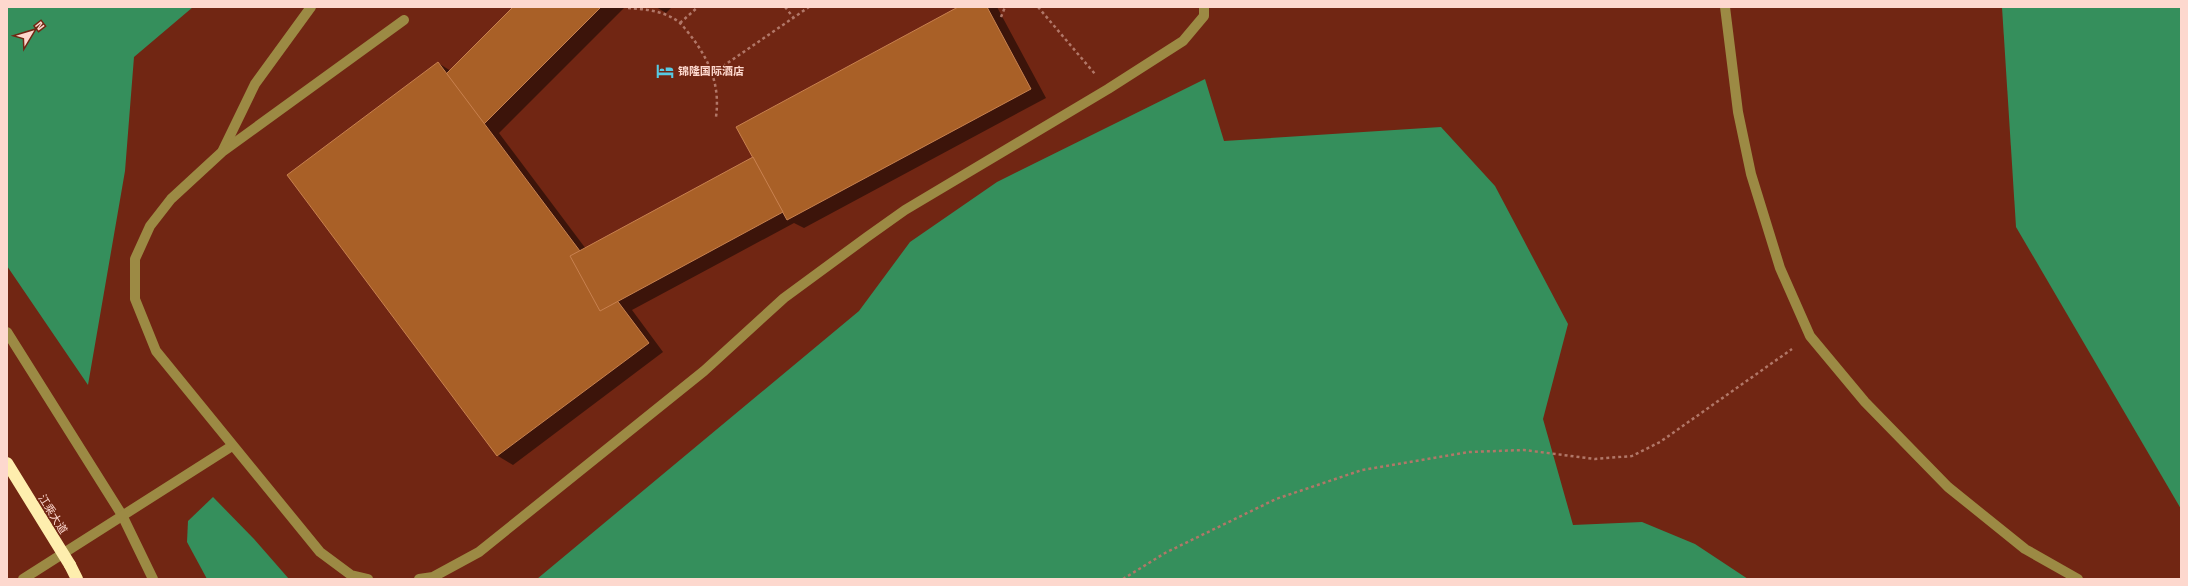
<svg xmlns="http://www.w3.org/2000/svg" width="2188" height="586" viewBox="0 0 2188 586" font-family="'Titillium Web','Noto Sans SC',sans-serif">
<style>
.forest{fill:#358f5c}
.shadow{fill:#0007}
.building{fill:#a96027;stroke:#c8814f}
.lines{fill:none;stroke-linecap:round;stroke-linejoin:round}
.path{stroke:#b17768;stroke-width:2.5;stroke-dasharray:3 3;stroke-linecap:butt}
.minor{stroke:#9c8a44;stroke-width:10}
.highway{stroke:#feeeae;stroke-width:12}
.highway-bridge{stroke:#feeeae;stroke-width:12}
.labels{text-anchor:middle;dominant-baseline:central;stroke-width:3;stroke-linejoin:round;paint-order:stroke}
.poi-label{font-size:11px;font-weight:bold;fill:#fdd8ce;stroke:#712613;text-anchor:start}
.street-label{font-size:11px;fill:#fdd8ce;stroke:#712613}
</style>
<rect width="100%" height="100%" fill="#712613"/>
<!-- forest -->
<g class="forest">
<polygon points="7,7 193,7 134,57 125,171 88,385 7,266"/>
<polygon points="2002,7 2181,7 2181,509 2016,227"/>
<polygon points="1205,79 1224,141 1441,127 1495,186 1568,324 1543,419 1573,525 1642,522 1695,544 1748,579 537,579 859,311 910,242 997,182"/>
<polygon points="213,497 254,539 289,579 207,579 187,542 188,521"/>
</g>
<!-- shadow -->
<g class="shadow">
<polygon points="515,7 625,7 499,133 586,249 754,158 961,7 997,7 1046,98 804,228 794,223 632,310 663,352 513,465 498,456 288,175 438,63 451,71"/>
<polygon points="656,7 672,7 666,13"/>
</g>
<!-- building -->
<g class="building">
<polygon points="513,7 601,7 480,128 436,84"/>
<polygon points="958,7 987,7 1031,89 787,220 736,127"/>
<polygon points="438,62 649,343 497,456 287,175"/>
<polygon points="753,157 783,212 600,311 570,256"/>
</g>
<g class="lines">
<!-- path -->
<g class="path">
<polyline points="785,7 793,17"/>
<polyline points="1038,7 1095,74"/>
<path d="M628 8C645 9 666 11 680 23 685 28 690 35 694 40 711 64 720 87 716 117"/>
<polyline points="1001,17 1005,7"/>
<polyline points="680,23 698,7"/>
<polyline points="713,73 809,7"/>
<polyline points="1123,579 1165,553 1276,499 1362,470 1469,452 1524,450 1595,459 1632,456 1660,442 1792,349"/>
</g>
<!-- minor -->
<g class="minor">
<polyline points="1725,7 1738,112 1751,174 1780,268 1810,336 1865,402 1948,487 2025,549 2078,579"/>
<polyline points="223,150 255,84 311,7"/>
<polyline points="7,332 122,515 153,579"/>
<polyline points="23,579 232,446"/>
<polyline points="368,579 351,575 320,552 156,351 135,299 135,259 150,226 171,199 222,152 404,20"/>
<polyline points="419,579 433,577 479,552 704,371 784,298 867,237 905,210 1108,89 1183,41 1204,16 1204,7"/>
</g>
<!-- highway -->
<polyline class="highway" points="70,565 77,579"/>
<!-- highway-bridge -->
<polyline class="highway-bridge" points="7,463 70,565"/>
</g>
<!-- icons -->
<defs>
<g id="hotel-bare" transform="scale(1.38)"><path d="M-6-4.5h1.5V1H6V5H4.5V3h-9V5H-6ZM-4 0a1.8 1.8 0 1 1 3.6 0ZM.5 0V-2.5h3Q6-2.5 6 0Z" fill="#57c9e2" stroke="#712613" stroke-width="2.5" paint-order="stroke"/></g>
</defs>
<g fill-rule="evenodd">
<use href="#hotel-bare" x="665" y="71"/>
</g>
<g class="labels">
<!-- poi labels -->
<g class="poi-label">
<text x="678" y="71">锦隆国际酒店</text>
</g>
<!-- street labels -->
<g class="street-label">
<text transform="translate(53 514) rotate(58)">江乘大道</text>
</g>
</g>
<!-- border -->
<rect width="2188" height="586" fill="none" stroke="#fdd8ce" stroke-width="16"/>
<!-- north arrow -->
<g transform="translate(32 32) rotate(52)" stroke="#712613" stroke-width="3" paint-order="stroke">
<path d="M0-3L7 15L0 10L-7 15Z" fill="#fdd8ce"/>
<text y="-6" font-size="11" font-weight="bold" text-anchor="middle" fill="#fdd8ce">N</text>
</g>
</svg>
